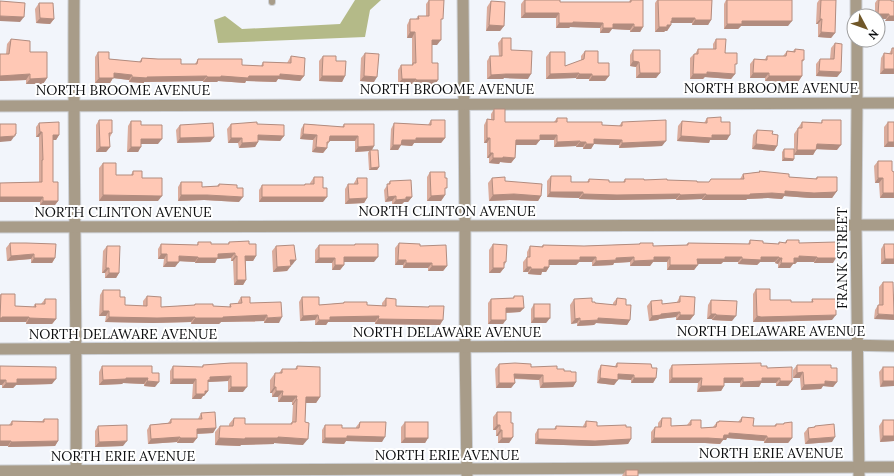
<svg xmlns="http://www.w3.org/2000/svg" width="894" height="476" viewBox="0 0 894 476" font-family="Lora,serif">
<style>
.forest{fill:#b4ba88}
.lines{fill:none;stroke-linecap:round;stroke-linejoin:round}
.service-casing{stroke:#cdd0d5;stroke-width:8}
.minor-casing{stroke:#cdd0d5;stroke-width:13}
.tertiary-casing{stroke:#cdd0d5;stroke-width:13}
.service{stroke:#a89c89;stroke-width:6}
.minor{stroke:#a89c89;stroke-width:11}
.tertiary{stroke:#a89c89;stroke-width:11}
.wall{fill:#dbac9c}
.shaded-wall{fill:#b28c7f}
.building{fill:#ffc8b5;stroke:#b28c7f}
.labels{text-anchor:middle;dominant-baseline:central;stroke-width:4;stroke-linejoin:round;paint-order:stroke}
.street-label{font-size:14px;fill:#0c0d0f;stroke:#fff}
</style>
<rect width="100%" height="100%" fill="#f2f5fb"/>
<!-- forest -->
<polygon class="forest" points="355,0 381,0 370,10 365,37 218,43 214,20 225,16 242,29 340,24"/>
<g class="lines">
<!-- service casing -->
<g class="service-casing">
<polyline id="service" points="272,0 272,2"/>
</g>
<!-- minor casing -->
<g class="minor-casing">
<g id="minor">
<path d="M74 0C73 159 77 317 76 476"/>
<polyline points="463,0 465,226 465,347 467,475"/>
<polyline points="0,106 894,103"/>
<polyline points="0,227 894,225"/>
<polyline points="0,471 894,467"/>
</g>
</g>
<!-- tertiary casing -->
<g class="tertiary-casing">
<g id="tertiary">
<polyline points="856,0 856,16"/>
<polyline points="857,40 857,103 856,225 859,476"/>
<polyline points="0,349 844,345 894,346"/>
</g>
</g>
<!-- service -->
<use href="#service" class="service"/>
<!-- minor -->
<use href="#minor" class="minor"/>
<!-- tertiary -->
<use href="#tertiary" class="tertiary"/>
</g>
<!-- wall -->
<g class="wall">
<polygon points="429,0 444,0 437,45 432,45 432,63 435,85 413,85 413,84 398,84 398,70 401,65 412,65 412,38 407,38 407,25 410,19 416,19 418,16 426,16 426,4"/>
<polygon points="524,0 560,0 560,2 629,2 630,0 643,0 643,27 640,32 630,32 630,30 612,29 609,33 600,33 600,28 570,27 569,28 556,28 556,18 521,18 521,4"/>
<polygon points="657,0 712,0 711,20 708,25 692,25 692,23 671,23 671,25 667,31 665,31 664,32 655,32 655,3"/>
<polygon points="726,0 792,0 788,26 741,26 738,29 724,29 724,4"/>
<polygon points="819,0 836,0 835,33 831,38 818,37 818,24 816,24 817,3"/>
<polygon points="877,0 891,0 894,21 885,21 886,19 878,19 878,16 875,16 875,3"/>
<polygon points="491,1 504,26 500,31 486,31 487,7"/>
<polygon points="39,3 54,19 50,24 36,23 35,9"/>
<polygon points="502,38 511,50 528,79 504,78 503,79 487,79 487,61 490,56 499,56 498,43"/>
<polygon points="11,39 30,52 47,78 43,84 26,84 26,80 0,81 0,54 6,54 7,44"/>
<polygon points="716,39 735,66 735,74 731,79 704,77 703,79 690,79 690,58 694,54 695,54 698,49 713,49 713,44"/>
<polygon points="835,43 841,72 837,77 816,76 816,64 820,59 830,59 831,48"/>
<polygon points="892,48 894,48 894,74 880,74 881,58 884,53 889,54"/>
<polygon points="795,49 804,60 802,62 802,76 798,82 765,81 765,78 750,78 750,64 754,59 765,59 767,56 783,56 787,51 793,51"/>
<polygon points="633,50 660,73 656,78 636,78 636,67 630,66 630,55"/>
<polygon points="585,51 598,63 609,76 605,81 589,81 589,79 576,79 576,78 546,79 546,57 550,52 565,66 581,61 581,56"/>
<polygon points="98,52 109,59 139,62 142,58 157,59 158,59 181,64 195,64 198,59 242,65 261,66 263,62 287,63 291,56 304,76 300,81 278,79 276,82 246,81 245,83 218,81 217,82 203,82 203,81 144,82 144,83 129,82 129,80 113,78 110,83 95,83 95,57"/>
<polygon points="365,53 374,82 360,81 361,58"/>
<polygon points="323,56 345,76 342,82 319,81 319,61"/>
<polygon points="494,109 505,122 554,122 557,118 567,122 602,125 619,126 622,122 662,146 619,148 619,145 594,144 591,149 583,149 583,147 576,147 576,146 554,147 554,140 540,140 536,145 516,145 515,158 511,163 500,162 499,164 489,163 489,158 487,158 487,143 484,143 484,125 487,119 491,120 491,114"/>
<polygon points="707,118 721,122 727,140 710,140 709,143 677,141 678,126 682,121 704,123"/>
<polygon points="99,120 112,133 110,137 110,147 106,152 96,152 96,125"/>
<polygon points="431,120 445,138 441,143 414,143 412,146 401,145 398,150 390,150 391,129 394,123 428,125"/>
<polygon points="822,120 837,150 816,149 813,155 794,155 793,161 782,161 782,152 784,149 794,149 794,134 802,122 821,123"/>
<polygon points="131,121 141,125 158,144 141,144 138,152 127,152 128,126"/>
<polygon points="888,122 894,147 884,147 884,127"/>
<polygon points="39,123 59,135 56,140 53,140 53,182 58,201 55,205 40,205 40,202 0,202 0,183 39,182 39,137 36,137 36,127"/>
<polygon points="231,124 284,136 280,141 258,140 258,142 255,147 239,148 238,143 228,143 227,129"/>
<polygon points="304,124 342,127 344,124 374,146 372,150 379,167 377,170 369,170 368,153 369,151 355,152 355,141 330,141 329,142 327,146 327,148 323,153 312,152 313,140 300,139 301,129"/>
<polygon points="180,125 214,137 210,142 177,143 176,130"/>
<polygon points="757,130 772,134 777,146 774,151 752,149 753,135"/>
<polygon points="878,161 892,171 894,172 894,198 880,198 879,183 875,183 874,166"/>
<polygon points="103,163 116,175 131,175 133,171 158,201 99,201 99,168"/>
<polygon points="759,171 789,177 815,179 817,177 837,191 832,198 810,198 784,196 782,199 768,198 747,199 746,200 702,200 702,199 676,200 676,199 613,200 579,199 579,198 547,197 547,181 551,176 571,182 587,182 589,179 609,182 623,182 625,179 709,182 740,179 743,174 759,172"/>
<polygon points="430,172 445,191 445,195 441,201 427,201 427,177"/>
<polygon points="314,177 323,202 259,202 259,190 262,185 304,185 305,184 310,184 310,183"/>
<polygon points="357,178 367,198 364,203 345,204 345,189 348,184 354,184 354,183"/>
<polygon points="492,178 505,181 541,196 538,201 510,200 489,201 488,183"/>
<polygon points="390,181 412,197 408,202 404,202 402,204 392,205 392,201 385,202 384,190"/>
<polygon points="181,182 202,187 217,186 219,184 237,188 239,202 204,200 178,201 178,187"/>
<polygon points="750,240 763,243 778,244 779,242 784,243 787,240 799,243 833,263 814,263 814,262 797,262 795,264 793,264 790,268 778,268 778,264 775,263 775,262 760,262 757,265 738,264 738,262 723,262 721,264 698,264 694,270 667,270 667,262 653,262 650,266 630,266 630,262 614,263 613,265 592,266 592,262 579,262 576,265 549,265 549,267 546,272 542,272 541,275 528,274 528,272 523,272 523,262 527,257 527,252 530,246 541,247 543,245 584,246 639,244 640,243 653,246 686,245 688,243 748,244"/>
<polygon points="198,242 211,244 228,244 229,242 249,244 256,256 253,261 246,261 246,280 243,285 234,285 233,261 231,261 231,258 217,259 215,263 195,263 195,262 179,261 175,267 163,267 164,259 158,259 158,249 161,244 197,245"/>
<polygon points="10,243 26,243 55,258 52,263 31,263 31,259 7,261 6,248"/>
<polygon points="399,243 420,246 447,266 443,271 428,271 428,268 403,268 403,265 395,265 395,248"/>
<polygon points="355,244 374,262 344,262 344,265 340,270 332,270 332,263 315,263 315,250 319,245 354,245"/>
<polygon points="493,244 506,262 504,266 504,268 500,273 489,273 489,250"/>
<polygon points="884,244 894,264 881,264 881,249"/>
<polygon points="107,246 119,273 116,278 105,278 105,273 102,273 103,251"/>
<polygon points="276,246 292,265 290,265 287,271 273,272 272,251"/>
<polygon points="883,282 894,295 874,319 875,310 878,305 879,305 879,287"/>
<polygon points="756,289 770,300 791,302 811,302 812,299 832,320 758,322 753,322 753,294"/>
<polygon points="103,290 120,297 125,305 143,306 143,301 147,296 161,307 194,305 195,304 213,306 229,307 230,304 238,304 238,302 241,297 279,323 264,323 264,321 221,322 219,324 191,324 191,322 153,323 105,322 106,316 99,316 100,295"/>
<polygon points="1,294 15,306 33,307 35,304 41,304 45,299 56,319 52,324 26,324 26,322 0,322 0,295"/>
<polygon points="514,296 524,308 520,312 506,313 503,324 488,324 488,303 491,299 513,298"/>
<polygon points="680,296 694,315 690,320 676,320 676,317 659,319 658,320 649,321 647,306 651,301 662,304 677,303 677,302"/>
<polygon points="302,297 319,305 343,303 344,302 367,305 382,306 382,303 386,298 396,306 428,307 429,306 440,325 375,324 375,322 328,322 326,325 315,325 315,320 300,321 299,302"/>
<polygon points="617,298 626,305 630,320 627,325 596,323 594,325 577,326 577,323 571,324 570,305 574,299 592,302 595,303 613,305 613,303"/>
<polygon points="711,300 732,321 712,320 712,319 707,319 708,305"/>
<polygon points="534,304 550,318 546,323 531,323 531,309"/>
<polygon points="231,363 243,392 228,392 228,381 208,382 208,391 204,396 203,396 201,399 192,399 193,384 170,384 170,371 173,366 202,367 203,365"/>
<polygon points="617,363 656,378 653,383 631,383 631,380 618,379 614,385 597,383 598,371 601,365 615,366"/>
<polygon points="499,364 557,369 571,372 576,382 573,387 540,388 539,380 514,379 515,383 511,388 496,388 495,369"/>
<polygon points="672,365 761,366 767,368 792,381 788,386 776,386 776,383 761,383 759,387 740,387 740,383 724,383 724,386 721,391 697,392 698,383 669,383 669,370"/>
<polygon points="797,365 831,368 837,382 833,387 823,386 821,389 801,390 800,378 793,378 793,370"/>
<polygon points="0,366 52,384 16,385 13,388 2,388 2,385 0,385"/>
<polygon points="102,366 152,373 155,387 144,386 144,384 123,383 122,384 99,385 99,372"/>
<polygon points="297,366 320,397 316,403 306,403 303,445 274,443 274,444 241,445 240,446 215,445 215,432 220,426 229,426 229,424 234,418 245,424 290,424 292,422 293,405 292,405 292,402 278,402 278,397 272,397 272,393 270,393 270,380 275,373 279,373 282,369 295,369"/>
<polygon points="883,367 894,367 880,387 879,372"/>
<polygon points="497,412 511,423 513,437 509,443 498,443 498,436 496,436 496,430 493,430 493,417"/>
<polygon points="201,413 216,428 213,433 197,434 197,438 193,443 177,443 177,442 148,444 147,430 150,425 168,423 171,419 198,419"/>
<polygon points="742,417 753,426 774,426 776,424 783,424 784,423 792,438 788,443 764,443 764,441 727,438 726,440 723,440 720,444 705,443 651,443 651,432 655,427 658,427 658,423 662,418 671,426 687,425 691,420 701,428 713,427 717,422 718,422 719,421 738,422"/>
<polygon points="44,419 58,441 55,446 8,447 8,446 0,446 0,425 9,425 12,421 42,421"/>
<polygon points="883,420 894,420 894,441 880,442 879,426"/>
<polygon points="586,421 597,426 626,427 631,439 628,444 592,446 535,444 535,434 538,429 554,429 556,426 583,427 583,426"/>
<polygon points="360,422 382,442 346,441 344,444 322,443 322,430 325,425 342,428 356,428 356,427"/>
<polygon points="405,422 428,438 425,443 401,443 401,427"/>
<polygon points="98,426 123,446 95,447 95,431"/>
<polygon points="815,426 832,442 805,444 804,433 808,428 814,427"/>
<polygon points="626,470 638,476 622,476"/>
</g>
<!-- shaded-wall -->
<g class="shaded-wall">
<polygon points="525,13 559,13 556,18 521,18"/>
<polygon points="878,14 889,14 886,19 878,19 878,16 877,16"/>
<polygon points="0,16 24,17 20,22 0,21"/>
<polygon points="889,16 894,16 894,21 885,21"/>
<polygon points="40,18 54,19 50,24 36,23"/>
<polygon points="672,18 695,18 692,23 671,23 670,25 671,25 667,31 665,31 664,32 655,32 659,27"/>
<polygon points="820,19 822,19 818,24 816,24"/>
<polygon points="695,20 711,20 708,25 692,25"/>
<polygon points="742,21 792,21 788,26 741,26 738,29 724,29 727,24"/>
<polygon points="573,22 603,23 600,28 570,27 569,28 556,28 559,23"/>
<polygon points="613,24 634,24 630,30 612,29 609,33 600,33 603,28"/>
<polygon points="489,25 504,26 500,31 486,31"/>
<polygon points="634,27 643,27 640,32 630,32"/>
<polygon points="410,32 415,32 412,38 407,38"/>
<polygon points="821,32 835,33 831,38 818,37"/>
<polygon points="432,40 441,40 437,45 428,45"/>
<polygon points="633,61 639,62 636,67 630,66"/>
<polygon points="884,69 894,69 894,74 880,74"/>
<polygon points="819,71 841,72 837,77 816,76"/>
<polygon points="707,72 735,74 731,79 705,77 703,79 690,79 693,74"/>
<polygon points="114,73 132,75 129,80 113,78 110,83 95,83 99,78"/>
<polygon points="579,73 576,78 546,79 550,74"/>
<polygon points="640,73 660,73 656,78 636,78"/>
<polygon points="753,73 769,73 765,78 750,78"/>
<polygon points="30,74 26,80 0,81 0,76"/>
<polygon points="280,74 304,76 300,81 278,79 276,82 246,81 245,83 218,81 217,82 203,82 207,77 221,76 249,76"/>
<polygon points="506,74 531,74 528,79 504,78 503,79 487,79 491,75"/>
<polygon points="579,74 592,74 589,79 576,79"/>
<polygon points="207,76 203,81 144,82 144,83 129,82 132,77 147,77"/>
<polygon points="322,76 345,76 342,82 319,81"/>
<polygon points="364,76 377,77 374,82 360,81"/>
<polygon points="592,76 609,76 605,81 589,81"/>
<polygon points="769,76 802,76 798,82 765,81"/>
<polygon points="47,78 43,84 26,84 30,79"/>
<polygon points="402,79 416,79 413,84 398,84"/>
<polygon points="416,80 438,80 435,85 413,85"/>
<polygon points="40,132 42,132 39,137 36,137"/>
<polygon points="16,134 11,141 0,142 0,137"/>
<polygon points="303,134 317,135 313,140 300,139"/>
<polygon points="53,135 59,135 56,140 50,140"/>
<polygon points="258,135 284,136 280,141 254,140"/>
<polygon points="540,135 557,135 554,140 536,140"/>
<polygon points="712,135 730,135 727,140 710,140 709,143 677,141 681,136"/>
<polygon points="330,136 358,136 355,141 327,141"/>
<polygon points="214,137 210,142 177,143 180,138"/>
<polygon points="231,138 242,138 238,143 228,143"/>
<polygon points="416,138 445,138 441,143 414,143 412,146 398,145 402,140"/>
<polygon points="487,138 490,138 487,143 484,143"/>
<polygon points="141,139 162,139 158,144 138,144"/>
<polygon points="594,139 622,140 619,145 594,144 591,149 583,149 586,144"/>
<polygon points="516,140 540,140 536,145 513,145"/>
<polygon points="580,141 576,146 554,147 557,142"/>
<polygon points="666,141 662,146 619,148 622,143"/>
<polygon points="258,142 255,147 239,148 242,143"/>
<polygon points="580,142 586,142 583,147 576,147"/>
<polygon points="888,142 894,142 894,147 884,147"/>
<polygon points="756,144 777,146 774,151 752,149"/>
<polygon points="817,144 841,145 837,150 813,149"/>
<polygon points="393,145 401,145 398,150 390,150"/>
<polygon points="374,146 371,151 370,150 369,151 355,152 358,147"/>
<polygon points="100,147 110,147 106,152 96,152"/>
<polygon points="131,147 141,147 138,152 127,152"/>
<polygon points="316,147 327,148 323,153 312,152"/>
<polygon points="797,150 816,150 813,155 794,155"/>
<polygon points="490,153 493,153 489,158 487,158"/>
<polygon points="503,157 515,158 511,163 500,162 499,164 489,163 493,158"/>
<polygon points="784,158 794,159 793,161 782,161"/>
<polygon points="379,167 377,170 369,170 371,168"/>
<polygon points="878,178 883,178 879,183 875,183"/>
<polygon points="785,191 837,191 832,198 810,198 784,196 782,199 768,198 747,199 746,200 702,200 706,195 750,194"/>
<polygon points="550,192 583,192 579,198 547,197"/>
<polygon points="883,193 894,193 894,198 880,198"/>
<polygon points="514,194 541,196 538,201 510,200 489,201 493,195"/>
<polygon points="583,194 680,194 676,199 613,200 579,199"/>
<polygon points="706,194 702,199 676,200 680,195"/>
<polygon points="103,195 162,196 158,201 99,201"/>
<polygon points="181,195 207,195 243,197 239,202 204,200 178,201"/>
<polygon points="445,195 441,201 427,201 431,196"/>
<polygon points="396,196 392,201 385,202 388,197"/>
<polygon points="0,197 43,197 40,202 0,202"/>
<polygon points="262,197 327,197 323,202 259,202"/>
<polygon points="406,197 412,197 408,202 404,202 402,204 392,205 396,200"/>
<polygon points="367,198 364,203 345,204 349,199"/>
<polygon points="43,201 58,201 55,205 40,205"/>
<polygon points="235,253 231,258 217,259 215,263 195,263 198,258 218,254"/>
<polygon points="34,254 31,259 7,261 11,256"/>
<polygon points="161,254 167,254 164,259 158,259"/>
<polygon points="179,256 198,257 195,262 176,261"/>
<polygon points="235,256 237,256 233,261 231,261"/>
<polygon points="245,256 256,256 253,261 242,261"/>
<polygon points="799,256 817,257 814,262 797,262 795,264 793,264 790,268 778,268 781,263"/>
<polygon points="344,257 378,257 374,262 340,262"/>
<polygon points="580,257 596,257 592,262 579,262 576,265 546,265 549,260"/>
<polygon points="634,257 630,262 614,263 613,265 592,266 596,261 616,258"/>
<polygon points="654,257 670,257 667,262 653,262 650,266 630,266 634,261"/>
<polygon points="725,257 742,257 738,262 723,262 721,264 693,264 697,259"/>
<polygon points="761,257 779,257 775,262 760,262 757,265 738,264 742,259"/>
<polygon points="34,258 55,258 52,263 31,263"/>
<polygon points="319,258 335,258 332,263 315,263"/>
<polygon points="779,258 782,258 778,264 775,263"/>
<polygon points="817,258 836,258 833,263 814,263"/>
<polygon points="885,259 894,259 894,264 881,264"/>
<polygon points="290,260 296,260 292,265 287,265"/>
<polygon points="398,260 406,260 403,265 395,265"/>
<polygon points="167,262 179,262 175,267 163,267"/>
<polygon points="406,263 432,263 428,268 403,268"/>
<polygon points="335,265 344,265 340,270 332,270"/>
<polygon points="670,265 698,265 694,270 667,270"/>
<polygon points="291,266 287,271 273,272 277,267"/>
<polygon points="432,266 447,266 443,271 428,271"/>
<polygon points="527,267 531,267 528,272 523,272"/>
<polygon points="544,267 549,267 546,272 542,272 541,275 528,274 531,269"/>
<polygon points="106,268 109,268 105,273 102,273"/>
<polygon points="493,268 504,268 500,273 489,273"/>
<polygon points="109,273 119,273 116,278 105,278"/>
<polygon points="237,280 246,280 243,285 234,285"/>
<polygon points="506,308 524,308 520,312 502,313"/>
<polygon points="103,311 109,311 106,316 99,316"/>
<polygon points="680,312 676,317 659,319 658,320 649,321 652,316 661,314"/>
<polygon points="711,314 716,314 712,319 707,319"/>
<polygon points="878,314 894,315 894,320 874,319"/>
<polygon points="267,315 264,321 221,322 219,324 191,324 195,318"/>
<polygon points="318,315 315,320 300,321 303,316"/>
<polygon points="680,315 694,315 690,320 676,320"/>
<polygon points="716,315 736,316 732,321 712,320"/>
<polygon points="836,315 832,320 758,322 753,322 757,316"/>
<polygon points="379,316 375,322 328,322 326,325 315,325 319,320 330,317"/>
<polygon points="2,317 29,317 26,322 0,322 0,318"/>
<polygon points="109,317 195,317 191,322 153,323 105,322"/>
<polygon points="282,317 279,323 264,323 267,318"/>
<polygon points="29,318 56,319 52,324 26,324"/>
<polygon points="534,318 550,318 546,323 531,323"/>
<polygon points="580,318 577,323 571,324 575,319"/>
<polygon points="598,318 630,320 627,325 596,323 594,325 577,326 580,321"/>
<polygon points="378,319 443,320 440,325 375,324"/>
<polygon points="491,320 506,320 503,324 488,324"/>
<polygon points="803,372 800,378 793,378 797,373"/>
<polygon points="514,374 543,375 539,380 511,378"/>
<polygon points="618,374 634,375 631,380 614,379"/>
<polygon points="231,376 228,381 208,382 207,384 205,385 210,377"/>
<polygon points="126,378 148,378 144,384 123,383 122,384 99,385 103,380"/>
<polygon points="600,378 618,380 614,385 597,383"/>
<polygon points="634,378 656,378 653,383 631,383"/>
<polygon points="672,378 702,378 698,383 669,383"/>
<polygon points="724,378 743,378 740,383 721,383"/>
<polygon points="762,378 780,378 776,383 761,383 759,387 740,387 743,382"/>
<polygon points="17,379 56,379 52,384 16,385 13,388 2,388 6,383"/>
<polygon points="173,379 196,379 193,384 170,384"/>
<polygon points="0,380 6,380 2,385 0,385"/>
<polygon points="147,381 159,382 155,387 144,386"/>
<polygon points="780,381 792,381 788,386 776,386"/>
<polygon points="825,381 837,382 833,387 823,386 821,389 801,390 804,385"/>
<polygon points="883,381 894,381 894,386 880,387"/>
<polygon points="576,382 573,387 540,388 543,383"/>
<polygon points="499,383 515,383 511,388 496,388"/>
<polygon points="701,386 724,386 721,391 697,392"/>
<polygon points="231,387 247,387 243,392 228,392"/>
<polygon points="274,387 276,387 272,393 270,393"/>
<polygon points="205,391 208,391 204,396 203,396 201,399 192,399 196,394"/>
<polygon points="276,391 283,391 278,397 272,397"/>
<polygon points="282,396 297,396 292,402 278,402"/>
<polygon points="306,397 320,397 316,403 302,403"/>
<polygon points="296,399 297,399 293,405 292,405"/>
<polygon points="497,425 500,425 496,430 493,430"/>
<polygon points="216,428 213,433 193,434 197,429"/>
<polygon points="500,430 502,430 498,436 496,436"/>
<polygon points="729,433 767,436 764,441 727,438 726,440 723,440 720,444 705,443 651,443 654,438 724,435"/>
<polygon points="347,436 385,437 382,442 346,441 344,444 322,443 325,438"/>
<polygon points="883,436 894,436 894,441 880,442"/>
<polygon points="180,437 177,442 148,444 151,439"/>
<polygon points="278,437 308,439 303,445 274,443 274,444 241,445 240,446 215,445 219,438 245,438"/>
<polygon points="513,437 509,443 498,443 502,438"/>
<polygon points="835,437 832,442 805,444 809,439"/>
<polygon points="180,438 197,438 193,443 177,443"/>
<polygon points="405,438 428,438 425,443 401,443"/>
<polygon points="767,438 792,438 788,443 764,443"/>
<polygon points="538,439 631,439 628,444 592,446 535,444"/>
<polygon points="0,441 11,441 8,446 0,446"/>
<polygon points="58,441 55,446 8,447 11,442"/>
<polygon points="127,441 123,446 95,447 99,442"/>
</g>
<!-- building -->
<g class="building">
<polygon points="429,0 444,0 443,19 441,19 441,40 432,40 432,63 438,63 438,80 416,80 416,79 402,79 401,65 413,65 413,63 416,63 415,32 410,32 410,19 419,19 418,16 429,16"/>
<polygon points="525,0 560,0 560,2 631,2 631,0 643,0 643,27 634,27 634,24 613,24 613,28 603,28 603,23 573,22 573,23 559,23 559,13 525,13"/>
<polygon points="658,0 712,0 711,20 695,20 695,18 672,18 672,21 671,21 671,25 667,25 667,27 659,27"/>
<polygon points="727,0 792,0 792,21 742,21 742,24 727,24"/>
<polygon points="821,0 836,0 835,33 821,32 822,19 820,19"/>
<polygon points="879,0 891,0 891,1 894,1 894,16 889,16 889,14 878,14"/>
<polygon points="0,1 25,3 24,17 0,16"/>
<polygon points="491,1 505,2 504,26 489,25"/>
<polygon points="39,3 53,3 54,19 40,18"/>
<polygon points="502,38 511,38 511,50 532,51 531,74 506,74 491,75 490,56 502,56"/>
<polygon points="11,39 30,41 30,52 47,52 47,78 30,79 30,74 0,76 0,54 9,54"/>
<polygon points="716,39 726,39 725,53 737,53 737,64 735,64 735,74 707,72 707,74 693,74 694,54 698,54 698,49 716,49"/>
<polygon points="835,43 842,44 841,72 819,71 820,59 834,59"/>
<polygon points="892,48 894,48 894,69 884,69 884,53 892,54"/>
<polygon points="795,49 804,50 804,60 802,60 802,76 769,76 769,73 753,73 754,59 767,60 767,56 786,56 787,51 795,52"/>
<polygon points="633,50 660,50 660,73 640,73 639,62 633,61"/>
<polygon points="585,51 598,51 598,63 609,63 609,76 592,76 592,74 579,74 579,73 550,74 550,52 565,52 565,66 584,59"/>
<polygon points="98,52 109,52 109,59 141,62 142,58 158,59 181,59 181,64 197,64 198,59 242,59 242,65 263,66 263,62 291,63 291,56 305,58 304,76 280,74 280,76 249,76 248,78 221,76 221,77 207,77 207,76 147,77 147,78 132,77 132,75 114,73 114,78 99,78"/>
<polygon points="365,53 379,54 377,77 364,76"/>
<polygon points="323,56 336,56 336,61 346,61 345,76 322,76"/>
<polygon points="494,109 505,109 505,122 557,122 557,118 567,118 567,122 602,122 602,125 622,126 622,122 666,120 666,141 622,143 622,140 594,139 594,144 586,144 586,142 580,142 580,141 557,142 557,135 540,135 540,140 516,140 515,158 503,157 503,158 493,158 493,153 490,153 490,138 487,138 487,119 494,120"/>
<polygon points="721,117 721,122 730,122 730,135 712,135 712,138 681,136 682,121 707,123 707,118"/>
<polygon points="99,120 112,120 112,133 109,133 110,147 100,147"/>
<polygon points="431,120 445,120 445,138 416,138 416,140 402,140 401,145 393,145 394,123 431,125"/>
<polygon points="822,120 841,120 841,145 817,144 816,150 797,150 798,128 802,128 802,122 822,123"/>
<polygon points="131,121 141,121 141,125 162,125 162,139 141,139 141,147 131,147"/>
<polygon points="59,122 59,135 53,135 53,182 58,182 58,201 43,201 43,197 0,197 0,183 42,182 42,160 43,160 42,132 40,132 39,123"/>
<polygon points="257,122 257,124 284,125 284,136 258,135 258,142 242,143 242,138 231,138 231,124"/>
<rect x="888" y="122" width="6" height="20"/>
<polygon points="213,123 214,137 180,138 180,125"/>
<polygon points="0,124 16,124 16,134 15,134 15,136 0,137"/>
<polygon points="304,124 344,127 344,124 374,124 374,146 358,147 358,136 330,136 329,142 327,142 327,148 316,147 317,135 303,134"/>
<polygon points="757,130 773,131 772,134 778,135 777,146 756,144"/>
<polygon points="784,149 794,149 794,159 784,158"/>
<polygon points="370,150 378,150 379,167 371,168"/>
<polygon points="878,161 892,161 892,171 894,172 894,193 883,193 883,178 878,178"/>
<polygon points="103,163 116,163 116,175 133,175 133,171 142,171 142,178 162,178 162,196 103,195"/>
<polygon points="759,171 789,174 789,177 817,179 817,177 837,177 837,191 836,191 836,192 814,193 785,191 785,194 772,193 750,194 750,195 706,195 706,194 680,195 680,194 617,195 583,194 583,192 550,192 551,176 571,176 571,182 589,182 589,179 609,180 609,182 625,182 625,179 644,179 644,180 667,179 667,180 697,181 697,182 709,182 711,179 744,179 743,174 760,172"/>
<polygon points="430,172 445,172 445,178 447,178 447,188 445,188 445,195 431,196"/>
<polygon points="314,177 323,177 323,188 327,188 327,197 262,197 262,185 305,185 305,184 314,184"/>
<polygon points="505,177 505,181 542,184 541,196 514,194 493,195 492,178"/>
<polygon points="357,178 367,178 367,198 349,199 348,184 358,184"/>
<polygon points="411,180 412,197 406,197 406,199 396,200 396,196 388,197 387,184 390,184 390,181"/>
<polygon points="181,182 202,182 202,187 219,186 219,184 237,185 237,188 243,188 243,197 207,195 181,195"/>
<polygon points="750,240 763,241 763,243 779,244 779,242 786,243 787,240 799,240 799,243 836,242 836,258 817,258 817,257 799,256 799,258 794,258 794,263 781,263 782,258 779,258 779,257 761,257 761,260 742,259 742,257 725,257 725,259 697,259 698,265 670,265 670,257 654,257 654,260 634,261 634,257 616,258 616,260 596,261 596,257 580,257 580,260 549,260 549,267 544,267 544,269 531,269 531,267 527,267 527,257 530,257 530,246 543,247 543,245 584,246 640,244 640,243 653,243 653,246 688,245 688,243 750,244"/>
<polygon points="249,241 249,244 256,244 256,256 245,256 246,280 237,280 237,256 235,256 235,253 218,254 218,258 198,258 198,257 179,256 179,262 167,262 167,254 161,254 161,244 198,245 198,242 211,242 211,244 229,244 229,242"/>
<polygon points="10,243 26,243 56,244 55,258 34,258 34,254 11,256"/>
<polygon points="399,243 420,244 420,246 446,245 447,266 432,266 432,263 406,263 406,260 398,260"/>
<polygon points="355,244 378,244 378,257 344,257 344,265 335,265 335,258 319,258 319,245 355,245"/>
<polygon points="493,244 507,245 506,262 504,262 504,268 493,268"/>
<polygon points="884,244 894,244 894,259 885,259"/>
<polygon points="294,245 296,260 290,260 291,266 277,267 276,246"/>
<polygon points="107,246 120,246 119,273 109,273 109,268 106,268"/>
<polygon points="883,282 893,282 894,315 878,314 878,305 883,305"/>
<polygon points="756,289 770,289 770,300 791,300 791,302 813,302 812,299 836,299 836,315 761,317 757,316"/>
<polygon points="103,290 120,290 120,297 125,297 125,305 147,306 147,296 161,297 161,307 195,305 195,304 213,304 213,306 231,307 230,304 242,303 241,297 250,297 250,303 281,302 282,317 267,318 267,315 223,317 223,318 195,318 195,317 157,318 109,317 109,311 103,311"/>
<polygon points="1,294 15,294 15,306 36,307 35,304 45,304 45,299 56,299 56,319 29,318 29,317 2,317 2,318 0,318"/>
<polygon points="514,296 523,296 524,308 506,308 506,320 491,320 491,299 514,298"/>
<polygon points="680,296 695,297 694,315 680,315 680,312 661,314 661,315 652,316 651,301 662,300 662,304 680,302"/>
<polygon points="302,297 319,297 319,305 344,303 344,302 367,302 367,305 386,306 386,298 396,299 396,306 429,307 429,306 444,306 443,320 378,319 379,316 330,317 330,320 319,320 318,315 303,316"/>
<polygon points="592,298 592,302 595,302 595,303 616,305 617,298 626,299 626,305 631,305 630,320 598,318 598,320 580,321 580,318 575,319 574,299"/>
<polygon points="711,300 737,301 736,316 716,315 716,314 711,314"/>
<rect x="534" y="304" width="16" height="14"/>
<polygon points="231,363 247,363 247,387 231,387 231,376 210,377 210,380 208,380 208,391 205,391 205,394 196,394 196,379 173,379 173,366 203,367 203,365"/>
<polygon points="515,363 531,364 531,367 557,366 557,369 564,369 564,371 571,371 571,372 576,372 576,382 543,383 543,375 514,374 515,383 499,383 499,364"/>
<polygon points="617,363 651,364 652,368 657,368 656,378 634,378 634,375 618,374 618,380 600,378 601,365 617,367"/>
<polygon points="761,363 761,366 767,366 767,368 792,367 792,381 780,381 780,378 762,378 762,381 743,382 743,378 724,378 724,386 701,386 702,378 672,378 672,365"/>
<polygon points="797,365 831,365 831,368 837,368 837,382 825,381 825,384 804,385 803,372 797,373"/>
<polygon points="0,366 56,367 56,379 17,379 17,383 6,383 6,380 0,380"/>
<polygon points="102,366 152,366 152,373 159,373 159,382 147,381 148,378 126,378 126,379 103,380"/>
<polygon points="297,366 320,367 320,397 306,397 305,422 309,423 308,439 278,437 278,438 245,438 245,439 219,438 220,426 233,426 234,418 245,418 245,424 292,424 292,422 296,422 297,399 296,399 297,396 282,396 283,391 276,391 276,387 274,387 275,373 282,373 282,369 297,369"/>
<rect x="883" y="367" width="11" height="14"/>
<polygon points="215,412 216,428 197,429 197,438 180,438 180,437 151,439 150,425 171,423 171,419 202,419 201,413"/>
<polygon points="497,412 511,412 511,423 513,423 513,437 512,437 512,438 502,438 502,430 500,430 500,425 497,425"/>
<polygon points="742,417 754,418 753,426 776,426 776,424 784,424 784,423 792,422 792,438 767,438 767,436 729,433 729,435 724,435 723,439 708,438 654,438 655,427 661,427 662,418 671,418 671,426 691,425 691,420 701,420 701,428 716,427 717,422 719,422 719,421 741,422"/>
<polygon points="44,419 58,419 58,441 11,442 11,441 0,441 0,425 12,425 12,421 44,422"/>
<rect x="883" y="420" width="11" height="16"/>
<polygon points="586,421 597,422 597,426 626,425 626,427 631,427 631,439 595,441 538,439 538,429 556,429 556,426 586,427"/>
<polygon points="360,422 386,422 385,437 347,436 347,438 325,438 325,425 342,425 342,428 359,428"/>
<rect x="405" y="422" width="23" height="16"/>
<polygon points="834,424 835,437 809,439 808,428 815,427 815,426"/>
<polygon points="127,425 127,441 99,442 98,426"/>
<rect x="626" y="470" width="12" height="6"/>
</g>
<g class="labels">
<!-- street labels -->
<g class="street-label">
<text x="771" y="88">NORTH BROOME AVENUE</text>
<text x="447" y="89">NORTH BROOME AVENUE</text>
<text x="123" y="90">NORTH BROOME AVENUE</text>
<text x="447" y="211">NORTH CLINTON AVENUE</text>
<text x="123" y="212">NORTH CLINTON AVENUE</text>
<text transform="translate(842 258) rotate(-90)">FRANK STREET</text>
<text x="771" y="331">NORTH DELAWARE AVENUE</text>
<text x="447" y="332">NORTH DELAWARE AVENUE</text>
<text x="123" y="334">NORTH DELAWARE AVENUE</text>
<text x="771" y="453">NORTH ERIE AVENUE</text>
<text x="447" y="455">NORTH ERIE AVENUE</text>
<text x="123" y="456">NORTH ERIE AVENUE</text>
</g>
</g>
<!-- north arrow -->
<g transform="translate(866 28) rotate(131)"><circle r="19" fill="#ffffff" stroke="#9e9e9f"/>
<path d="M0-3L7 15L0 10L-7 15Z" fill="#705728"/>
<text y="-6" font-size="11" font-weight="bold" text-anchor="middle" fill="#0c0d0f">N</text>
</g>
</svg>
